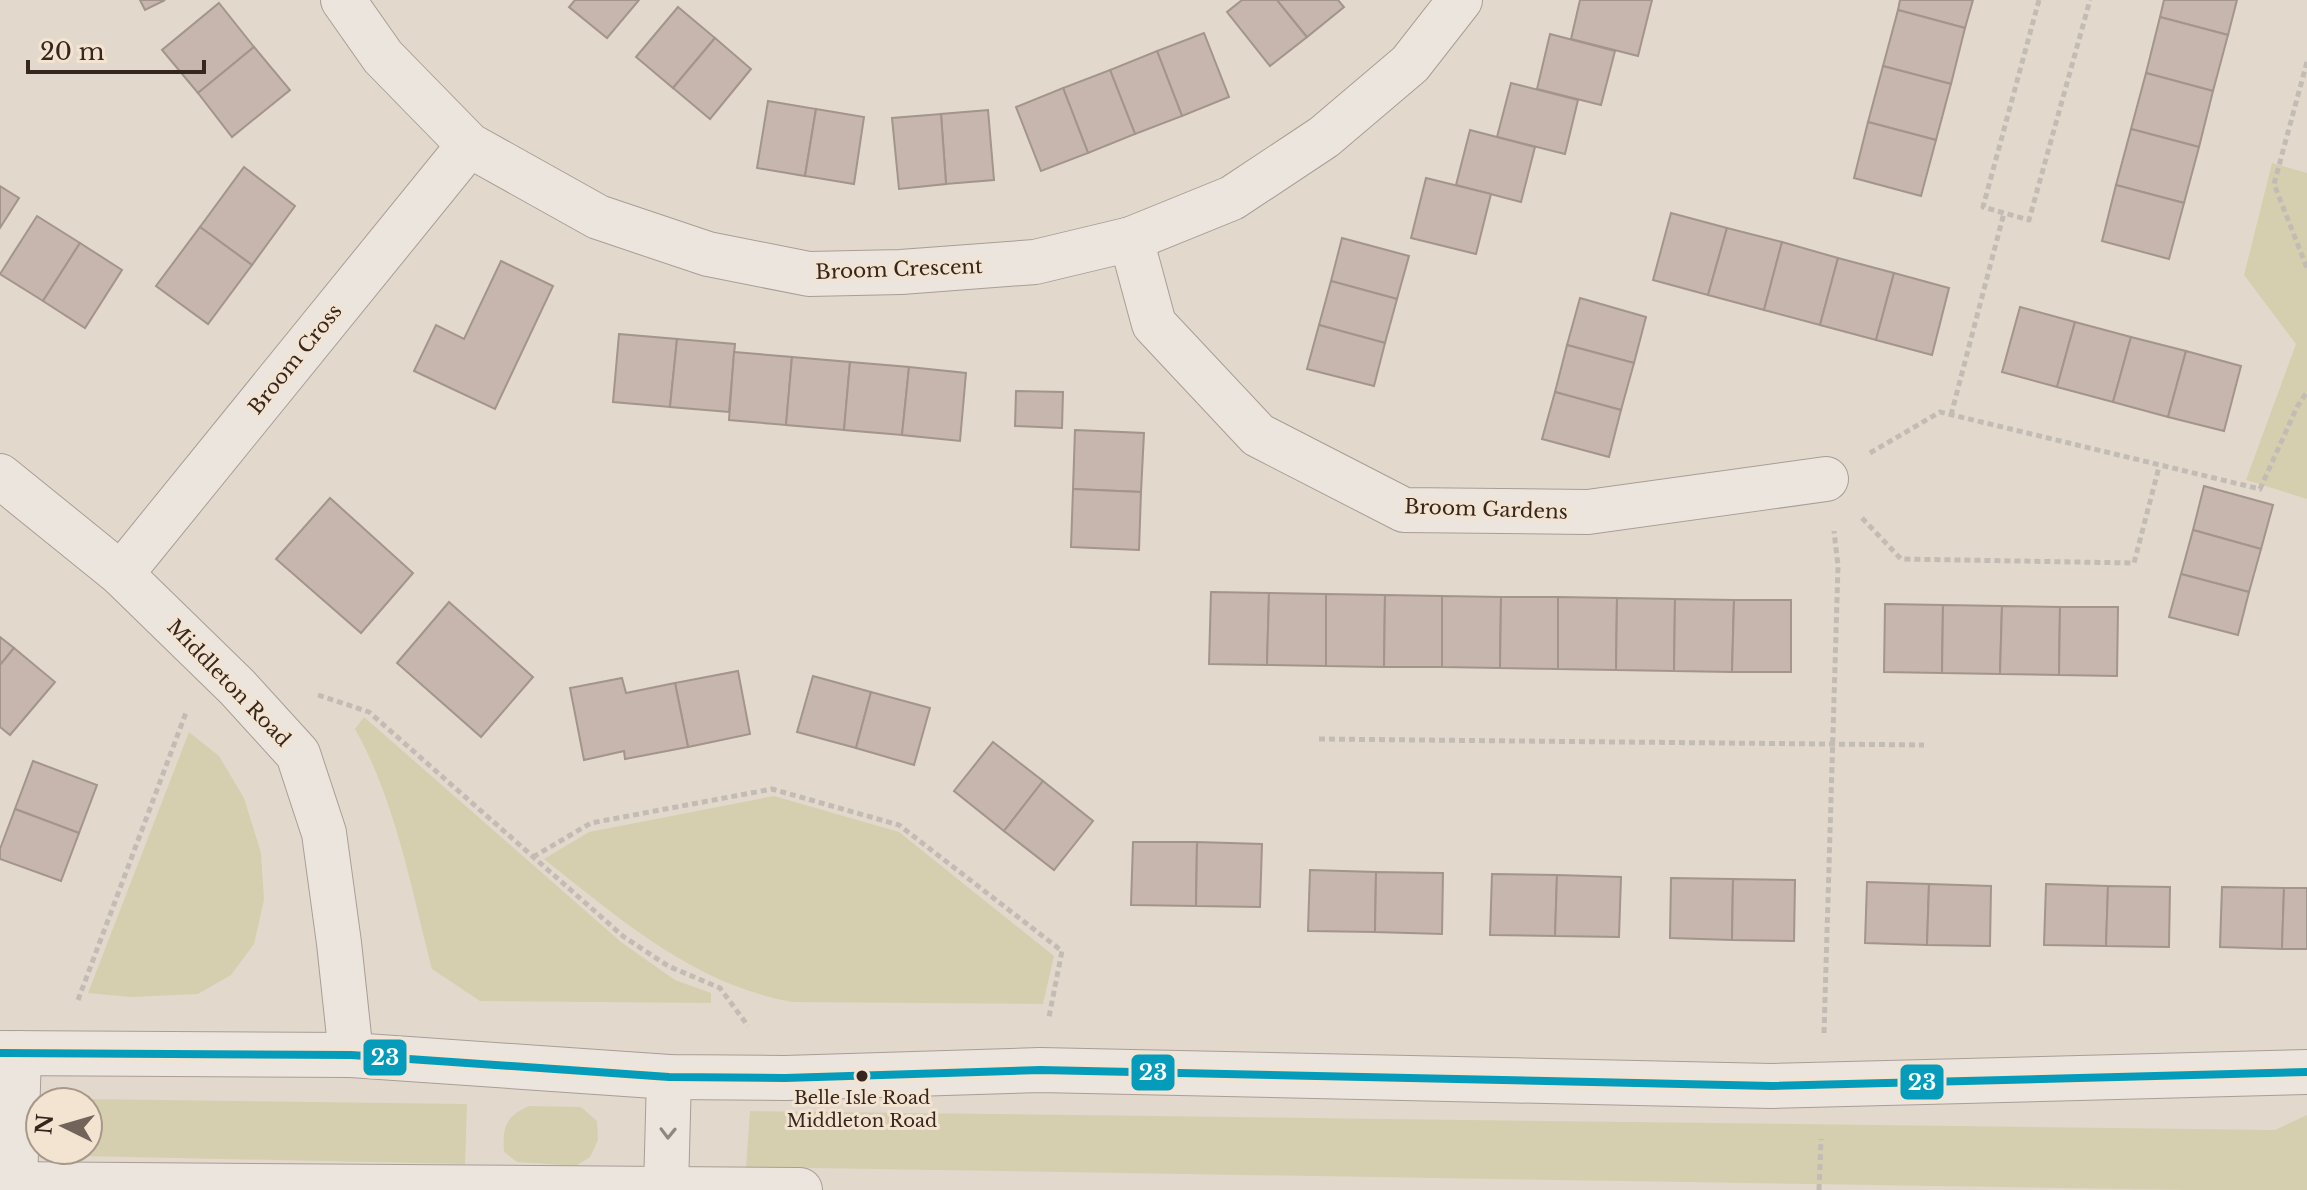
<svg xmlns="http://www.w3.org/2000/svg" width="2307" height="1190" viewBox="0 0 2307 1190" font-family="'Libre Baskerville',serif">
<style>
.green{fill:#d5cfaf}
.building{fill:#c6b6ad;stroke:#a3948c;stroke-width:2}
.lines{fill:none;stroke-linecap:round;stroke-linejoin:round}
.minor-casing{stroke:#a89e96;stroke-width:46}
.tertiary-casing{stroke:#a89e96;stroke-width:46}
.path{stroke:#c3bcb5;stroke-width:5;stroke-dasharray:6 4;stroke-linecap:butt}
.minor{stroke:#ebe5de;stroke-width:44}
.tertiary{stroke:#ebe5de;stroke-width:44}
.bus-1-casing{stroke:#f3e4d2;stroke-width:14}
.bus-1{stroke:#059cbc;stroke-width:8}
.oneway{stroke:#90867e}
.bus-dot{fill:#36261e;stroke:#f3e4d2;stroke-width:3}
.labels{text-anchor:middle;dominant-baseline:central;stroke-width:6;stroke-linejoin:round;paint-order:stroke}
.bus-label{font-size:18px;fill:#36261e;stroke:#f3e4d2}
.street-label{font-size:20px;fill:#36261e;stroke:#f3e4d2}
.line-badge{stroke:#f3e4d2;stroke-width:3}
.badge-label{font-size:22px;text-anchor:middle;font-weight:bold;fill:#fff}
</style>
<rect width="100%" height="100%" fill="#e3d8cc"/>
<!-- green -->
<g class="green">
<polygon points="2272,163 2307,173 2307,499 2246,480 2296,344 2244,275"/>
<path d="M364 717 621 942 675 980 711 993V1003L480 1001 432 969C411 888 396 802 355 729Z"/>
<polygon points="189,732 219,756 244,798 261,853 264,900 254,944 231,975 198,994 131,997 88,993"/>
<path d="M774 796 899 832 1054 956 1043 1004 792 1002C693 984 620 919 544 859L589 832Z"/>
<polygon points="85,1099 467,1104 465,1164 82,1156 69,1150 88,1150 88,1102 79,1102"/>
<path d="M529 1106 581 1107 597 1121 598 1140 590 1157 576 1166 517 1162 504 1152C502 1127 506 1116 529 1106Z"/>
<polygon points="750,1111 2275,1130 2307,1115 2307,1190 2189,1190 746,1167"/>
</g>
<!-- building -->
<g class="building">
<polygon points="140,0 165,0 145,10"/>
<polygon points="575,0 639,0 607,38 569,7"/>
<polygon points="1242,0 1277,0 1307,37 1270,66 1227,12"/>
<polygon points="1277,0 1338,0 1344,7 1307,37"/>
<polygon points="1580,0 1652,0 1638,56 1571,39"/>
<polygon points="1900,0 1973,0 1965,28 1898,10"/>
<polygon points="2164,0 2237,0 2228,35 2160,17"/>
<polygon points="219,3 254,47 198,93 162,50"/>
<polygon points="678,7 715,38 673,88 636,57"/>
<polygon points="1898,10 1965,28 1951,84 1883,66"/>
<polygon points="2160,17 2228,35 2213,91 2146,73"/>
<polygon points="1204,33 1229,97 1182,116 1157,51"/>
<polygon points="1550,34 1615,51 1601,105 1537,89"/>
<polygon points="715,38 751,69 710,119 673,88"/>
<polygon points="254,47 290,90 232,137 198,93"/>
<polygon points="1157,51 1182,116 1135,134 1110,70"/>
<polygon points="1883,66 1951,84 1936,140 1868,122"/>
<polygon points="1110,70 1135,134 1088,153 1063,88"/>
<polygon points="2146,73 2213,91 2199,147 2131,129"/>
<polygon points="1511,83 1578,100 1565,154 1497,137"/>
<polygon points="1063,88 1088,153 1041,171 1016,107"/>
<polygon points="768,101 816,109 805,176 757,168"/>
<polygon points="816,109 864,117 854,184 805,176"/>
<polygon points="988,110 994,180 946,184 941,114"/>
<polygon points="941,114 946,184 899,189 892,118"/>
<polygon points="1868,122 1936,140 1921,196 1854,178"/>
<polygon points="2131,129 2199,147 2184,203 2116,185"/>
<polygon points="1470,130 1535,147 1521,202 1456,185"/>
<polygon points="244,167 295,206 252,265 200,227"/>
<polygon points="1426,178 1491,194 1476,254 1411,238"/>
<polygon points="2116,185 2184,203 2169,259 2102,241"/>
<polygon points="0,186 19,198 0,228"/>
<polygon points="1671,213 1727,228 1708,295 1653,280"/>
<polygon points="37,216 80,243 43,301 0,274"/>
<polygon points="200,227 252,265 208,324 156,286"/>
<polygon points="1727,228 1782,242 1764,310 1708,295"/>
<polygon points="1342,238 1409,256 1397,299 1331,281"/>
<polygon points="1782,242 1838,258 1820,325 1764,310"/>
<polygon points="80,243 122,270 85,328 43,301"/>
<polygon points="1838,258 1894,273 1876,340 1820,325"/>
<polygon points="501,261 553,286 495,409 414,371 436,325 464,339"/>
<polygon points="1894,273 1949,288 1932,355 1876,340"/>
<polygon points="1331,281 1397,299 1385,343 1319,325"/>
<polygon points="1580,298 1646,317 1634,363 1567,345"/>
<polygon points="2020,307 2075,322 2057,387 2002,372"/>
<polygon points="2075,322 2131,337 2113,402 2057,387"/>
<polygon points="1319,325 1385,343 1374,386 1307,369"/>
<polygon points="619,334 677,339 670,407 613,402"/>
<polygon points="2131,337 2186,351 2168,417 2113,402"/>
<polygon points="677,339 735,344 729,412 670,407"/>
<polygon points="1567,345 1634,363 1621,410 1555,392"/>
<polygon points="2186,351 2241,366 2224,431 2168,417"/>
<polygon points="734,352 792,357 786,425 729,420"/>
<polygon points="792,357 850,362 844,430 786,425"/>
<polygon points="850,362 909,367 902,435 844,430"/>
<polygon points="909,367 966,373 960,441 902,435"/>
<polygon points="1016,391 1063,392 1062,428 1015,426"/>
<polygon points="1555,392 1621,410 1609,457 1542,439"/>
<polygon points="1075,430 1144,433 1141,492 1073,489"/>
<polygon points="2204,486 2273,505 2261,549 2193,530"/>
<polygon points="1073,489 1141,492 1139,550 1071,547"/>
<polygon points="330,498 413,573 361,633 276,559"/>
<polygon points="2193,530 2261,549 2249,592 2181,574"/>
<polygon points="2181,574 2249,592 2238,635 2169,617"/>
<polygon points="1211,592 1269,593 1267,665 1209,664"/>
<polygon points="1269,593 1326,594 1326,666 1267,665"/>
<polygon points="1326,594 1385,595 1384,667 1326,666"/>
<polygon points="1385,595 1442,596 1442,667 1384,667"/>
<polygon points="1442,596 1501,597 1500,668 1442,667"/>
<polygon points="1501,597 1558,597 1558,669 1500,668"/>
<polygon points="1558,597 1617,598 1616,670 1558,669"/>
<polygon points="1617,598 1675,599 1674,671 1616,670"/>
<polygon points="1675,599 1734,600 1732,672 1674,671"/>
<polygon points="1734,600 1791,600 1791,672 1732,672"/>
<polygon points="449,602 533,677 481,737 397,663"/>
<polygon points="1885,604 1943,605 1942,673 1884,672"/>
<polygon points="1943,605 2002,606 2000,674 1942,673"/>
<polygon points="2002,606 2060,607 2059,675 2000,674"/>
<polygon points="2060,607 2118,607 2117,676 2059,675"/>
<polygon points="0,637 14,648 0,665"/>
<polygon points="14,648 55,682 10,735 0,727 0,665"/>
<polygon points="738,671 750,734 688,747 675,683"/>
<polygon points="813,676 871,692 856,748 797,732"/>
<polygon points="622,678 626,693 675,683 688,747 625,759 624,751 584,760 570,688"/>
<polygon points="871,692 930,708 914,765 856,748"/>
<polygon points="993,742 1043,781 1004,831 954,791"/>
<polygon points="33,761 97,785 79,833 15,809"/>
<polygon points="1043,781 1093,821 1054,870 1004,831"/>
<polygon points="15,809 79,833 61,881 0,859 0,849"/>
<polygon points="1133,842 1197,842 1196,906 1131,905"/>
<polygon points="1197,842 1262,844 1260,907 1196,906"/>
<polygon points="1310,870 1376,872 1375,932 1308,931"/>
<polygon points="1376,872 1443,873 1442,934 1375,932"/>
<polygon points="1492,874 1557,875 1555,936 1490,935"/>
<polygon points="1557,875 1621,877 1619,937 1555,936"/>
<polygon points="1671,878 1733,879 1732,940 1670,938"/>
<polygon points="1733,879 1795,880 1794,941 1732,940"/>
<polygon points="1867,882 1929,884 1927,945 1865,943"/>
<polygon points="1929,884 1991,886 1990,946 1927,945"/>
<polygon points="2046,884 2108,886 2106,946 2044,945"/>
<polygon points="2108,886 2170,887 2169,947 2106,946"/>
<polygon points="2222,887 2284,888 2282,949 2220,947"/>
<polygon points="2284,888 2307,888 2307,949 2282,949"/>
</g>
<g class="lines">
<!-- minor casing -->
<g class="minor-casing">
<g id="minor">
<polyline points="343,0 383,57 469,145 598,217 708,254 809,274 901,272 1035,262 1131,239 1232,198 1324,137 1410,64 1460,0"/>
<polyline points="1131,239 1154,324 1258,435 1404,510 1588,512 1826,479"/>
<polyline points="121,574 469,145"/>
</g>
</g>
<!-- tertiary casing -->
<g class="tertiary-casing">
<g id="tertiary">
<polyline points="0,476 121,574 237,687 298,754 324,833 339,943 351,1055"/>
<polyline points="0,1053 351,1055 669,1077 785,1078 1040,1070 1772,1086 2307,1072"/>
<polyline points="0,1184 800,1190"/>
<polyline points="15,1184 19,1053"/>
<polyline points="666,1189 669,1077"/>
</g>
</g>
<!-- path -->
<g class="path">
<polyline points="2039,0 1983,207 2029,220 2090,0"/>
<polyline points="2307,62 2274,184 2307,268"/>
<polyline points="1951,415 2004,213"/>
<polyline points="1870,453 1940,412 2260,489 2297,407 2307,392"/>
<polyline points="1862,518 1901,559 2134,563 2159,467"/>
<polyline points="318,695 369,712 624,937 668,966 720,988 748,1026"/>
<polyline points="1319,739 1924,745"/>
<polyline points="533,857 591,823 772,789 899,825 1062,951 1049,1017"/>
<polyline points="78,1000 187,710"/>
<polyline points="1824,1033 1838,566 1834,531"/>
<polyline points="1819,1190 1821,1139"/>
</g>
<!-- minor -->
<use href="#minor" class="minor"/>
<!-- tertiary -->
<use href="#tertiary" class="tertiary"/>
<!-- bus-1 casing -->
<g class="bus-1-casing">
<polyline id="bus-1" points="0,1053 351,1055 669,1077 785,1078 1040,1070 1772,1086 2307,1072"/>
</g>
<!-- bus-1 -->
<use href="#bus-1" class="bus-1"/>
</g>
<!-- one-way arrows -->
<defs><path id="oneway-chevron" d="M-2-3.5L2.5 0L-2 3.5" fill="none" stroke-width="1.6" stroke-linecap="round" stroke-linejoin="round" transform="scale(2)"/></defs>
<use class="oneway" href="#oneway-chevron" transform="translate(668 1133) rotate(91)"/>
<!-- markers -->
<circle class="bus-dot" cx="862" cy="1076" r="7"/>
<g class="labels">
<!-- bus labels -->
<g class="bus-label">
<text x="862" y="1098">Belle Isle Road<tspan x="862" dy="23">Middleton Road</tspan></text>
</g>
<!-- street labels -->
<g class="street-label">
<text transform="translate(899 269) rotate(-2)">Broom Crescent</text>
<text transform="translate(295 359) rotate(-51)">Broom Cross</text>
<text transform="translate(1486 509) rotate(2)">Broom Gardens</text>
<text transform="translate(229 683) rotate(46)">Middleton Road</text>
</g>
</g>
<g class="line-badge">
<rect x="362" y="1038" width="46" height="39" rx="8" fill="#059cbc"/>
<rect x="1130" y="1053" width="46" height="39" rx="8" fill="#059cbc"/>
<rect x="1899" y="1063" width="46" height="38" rx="8" fill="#059cbc"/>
</g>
<g class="badge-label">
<text x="385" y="1065">23</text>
<text x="1153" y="1080">23</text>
<text x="1922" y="1090">23</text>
</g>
<!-- north arrow -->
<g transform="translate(64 1126) rotate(275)"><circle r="38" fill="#f3e4d2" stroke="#a7988a" stroke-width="2"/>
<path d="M0-6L14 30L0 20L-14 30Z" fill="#73645b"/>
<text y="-12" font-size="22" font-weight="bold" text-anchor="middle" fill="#36261e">N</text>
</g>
<!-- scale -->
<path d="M28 60v12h176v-12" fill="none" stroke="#36261e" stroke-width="4"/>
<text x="40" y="60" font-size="24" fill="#36261e" stroke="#f3e4d2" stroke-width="6" paint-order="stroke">20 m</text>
</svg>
